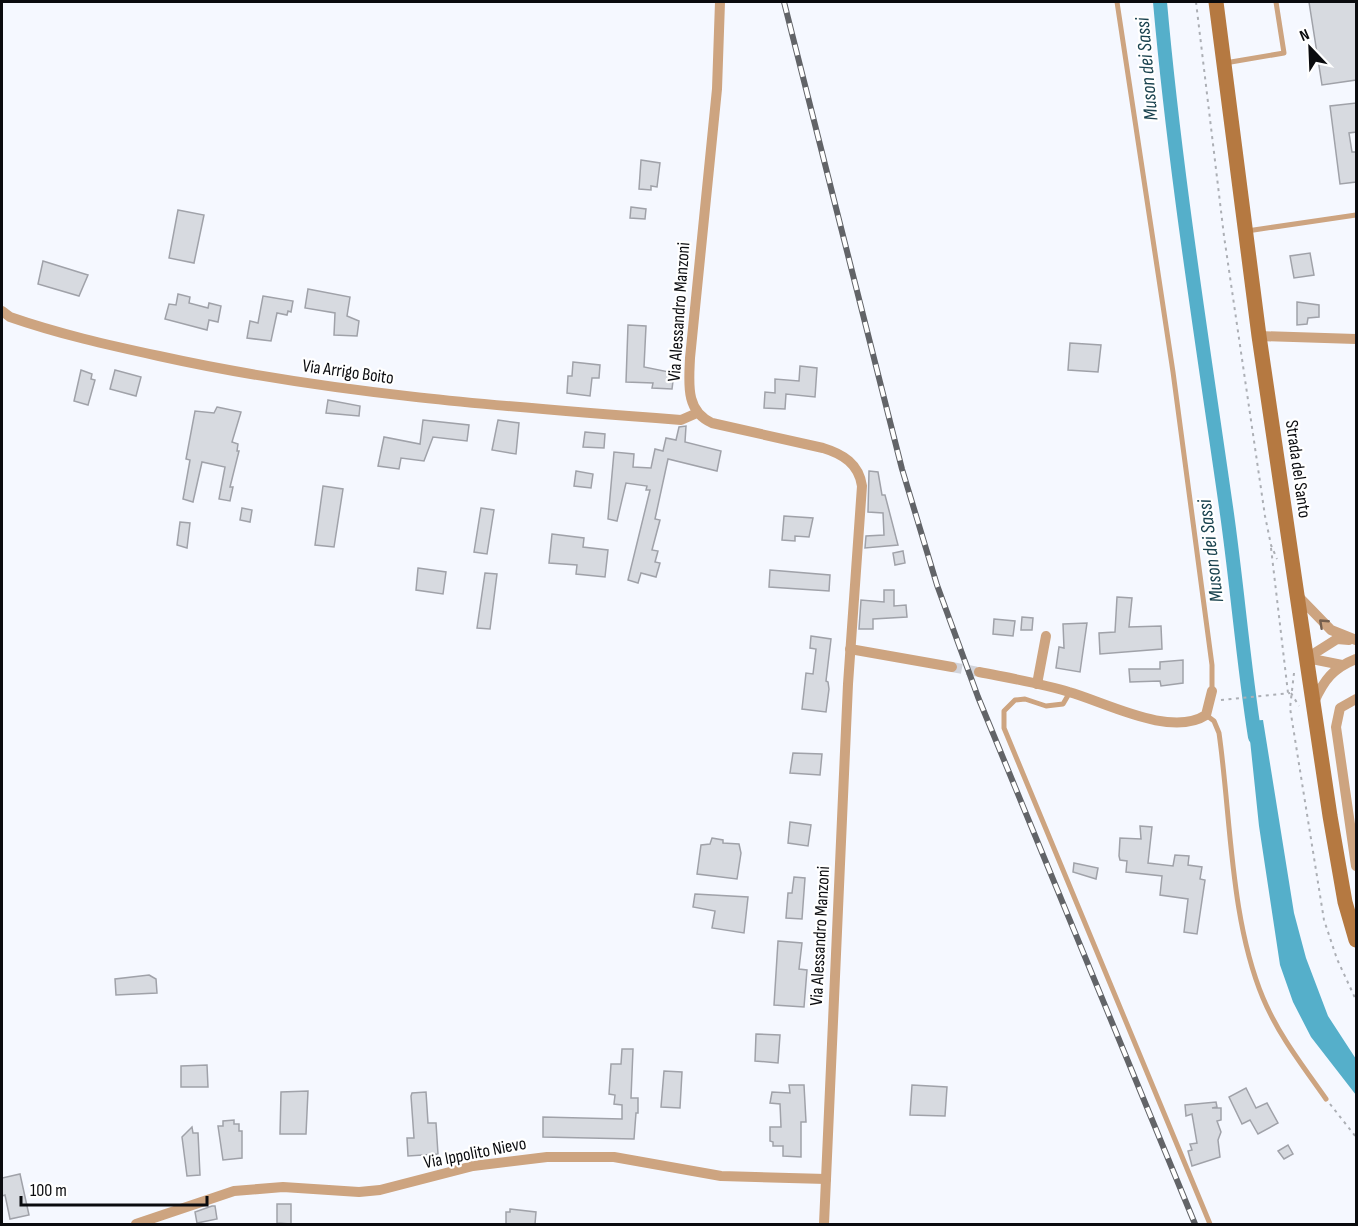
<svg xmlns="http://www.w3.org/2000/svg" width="1358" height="1226" viewBox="0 0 1358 1226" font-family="'Sofia Sans Condensed',sans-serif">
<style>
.water{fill:#55afca}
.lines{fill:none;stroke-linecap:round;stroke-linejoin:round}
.canal{stroke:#55afca;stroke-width:14}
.building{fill:#d7dae0;stroke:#a0a2a9;stroke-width:1.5}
.street-tunnel{stroke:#d2d4db;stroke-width:10;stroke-dasharray:10 5;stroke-linecap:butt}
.path{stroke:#acafb5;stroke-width:2;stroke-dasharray:3 4.5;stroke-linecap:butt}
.lane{stroke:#cda480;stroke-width:5}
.street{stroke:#cda480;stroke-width:10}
.secondary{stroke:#b57941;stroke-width:15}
.rail-casing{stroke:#626468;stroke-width:6}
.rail{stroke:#fff;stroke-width:4;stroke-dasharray:11;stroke-linecap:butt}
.oneway{stroke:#755f4d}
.labels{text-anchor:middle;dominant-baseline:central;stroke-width:4.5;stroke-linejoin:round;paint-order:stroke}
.street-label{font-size:18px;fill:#0a0b0e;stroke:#fff}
.water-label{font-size:20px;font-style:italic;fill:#19424e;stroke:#fff}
</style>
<rect width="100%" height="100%" fill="#f5f8ff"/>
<!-- water -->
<polygon class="water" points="1263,720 1294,913 1306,958 1328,1016 1356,1059 1356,1095 1311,1037 1293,1002 1280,965 1259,826 1248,721"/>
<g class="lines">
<!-- canal -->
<path class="canal" d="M1160 2C1175 171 1202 339 1226 507 1237 583 1243 661 1255 737"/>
</g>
<!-- building -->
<g class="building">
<polygon points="1309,2 1356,2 1356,80 1322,85"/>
<polygon points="1356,103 1356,132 1349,133 1352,152 1356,152 1356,182 1340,184 1330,106"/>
<polygon points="641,160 660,163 657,187 651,186 651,190 639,189"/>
<polygon points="631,207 646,209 645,219 630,218"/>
<polygon points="178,210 204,215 194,263 169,258"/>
<polygon points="1310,253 1314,275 1294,278 1290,256"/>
<polygon points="43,261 88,275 79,296 38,284"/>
<polygon points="308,289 350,297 347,316 359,321 357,336 334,335 335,313 305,308"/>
<polygon points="178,294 190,297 189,303 208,308 209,303 221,306 218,322 209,320 207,330 165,319 169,304 176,305"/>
<polygon points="263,296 293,301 291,312 288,311 287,315 277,313 271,341 247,338 250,321 258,323"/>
<polygon points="1297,302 1319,305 1319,317 1308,318 1307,324 1297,325"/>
<polygon points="628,325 646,326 644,367 674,373 672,389 652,388 653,383 626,382"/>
<polygon points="1070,343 1101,345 1098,372 1068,370"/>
<polygon points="573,362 600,365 599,378 592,378 590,396 567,393 568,376 572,376"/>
<polygon points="800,366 817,368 815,397 786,394 785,409 764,408 765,392 775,393 775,379 799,381"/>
<polygon points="81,370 92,374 91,379 95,380 88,405 74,401"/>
<polygon points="115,370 141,377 136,396 110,389"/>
<polygon points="328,400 360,406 359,416 326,413"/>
<polygon points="217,407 241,412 232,442 238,444 237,451 239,451 230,487 233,487 230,501 219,499 225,467 202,462 193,502 183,499 190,460 186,459 195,411 214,413"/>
<polygon points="423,420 469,425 467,441 433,437 424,461 401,458 399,469 378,466 384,437 420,444"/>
<polygon points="498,420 519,423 516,454 492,450"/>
<polygon points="686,426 685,442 721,451 717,471 668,459 655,519 660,520 652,550 658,551 655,562 660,563 656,577 641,573 638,583 628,580 650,490 646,490 647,486 626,483 617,521 608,519 614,452 634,454 633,467 651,468 655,449 663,451 666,438 676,440 679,427"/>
<polygon points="585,432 605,434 604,448 583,447"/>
<polygon points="576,471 593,474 591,488 574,486"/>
<polygon points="869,471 878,472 882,495 885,495 898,545 865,548 866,536 884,535 883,513 868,512"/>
<polygon points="323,486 343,489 334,547 315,545"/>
<polygon points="242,508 252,510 250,522 240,520"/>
<polygon points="481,508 494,510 487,554 474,552"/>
<polygon points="784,516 813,518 809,537 795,536 795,541 782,540"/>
<polygon points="180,522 190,523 187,548 177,545"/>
<polygon points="552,534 584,538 583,547 608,550 605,577 576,574 577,565 549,563"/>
<polygon points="903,551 905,563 895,565 893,553"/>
<polygon points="418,568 446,572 443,594 416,590"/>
<polygon points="770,570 830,575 829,591 769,587"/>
<polygon points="485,573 497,574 490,629 477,628"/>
<polygon points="884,590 894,590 894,606 906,605 907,617 873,619 873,629 859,629 861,600 884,602"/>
<polygon points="1117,597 1132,598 1129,627 1161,626 1162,649 1100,654 1099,633 1115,632"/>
<polygon points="1022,617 1033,618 1032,630 1021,630"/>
<polygon points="994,619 1015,621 1013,636 993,634"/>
<polygon points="1087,623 1080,672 1056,668 1059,647 1064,648 1063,624"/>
<polygon points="811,636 831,639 826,681 828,682 829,689 826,712 802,709 806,673 813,674 816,649 810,648"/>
<polygon points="1183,660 1183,683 1161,686 1160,681 1130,682 1129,669 1160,669 1160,662"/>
<polygon points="793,753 822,754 820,775 790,773"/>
<polygon points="790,822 811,825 808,846 788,843"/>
<polygon points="1140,826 1152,827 1148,863 1173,866 1175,855 1189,856 1188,865 1202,867 1200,879 1205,880 1197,934 1184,932 1188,899 1160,895 1162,876 1126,872 1127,861 1120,860 1119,856 1120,838 1141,839"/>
<polygon points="712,838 723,840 723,843 739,844 741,853 737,879 697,874 701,845 710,844"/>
<polygon points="1074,863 1098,868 1096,879 1073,872"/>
<polygon points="794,877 805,878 802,919 786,918 788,893 792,893"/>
<polygon points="695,894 748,897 744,933 712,928 715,911 693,907"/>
<polygon points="778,941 802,943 799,969 807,970 804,1007 774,1005"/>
<polygon points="149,975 156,979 157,993 116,995 115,979"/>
<polygon points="756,1034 780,1035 778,1063 755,1061"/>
<polygon points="622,1049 633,1049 631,1098 638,1098 638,1113 636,1113 634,1139 543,1137 543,1117 622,1119 622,1105 614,1104 615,1095 609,1094 611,1064 621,1064"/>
<polygon points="207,1065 208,1087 181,1087 181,1066"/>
<polygon points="664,1071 682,1072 680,1108 661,1107"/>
<polygon points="789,1085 804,1085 806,1122 801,1122 801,1157 783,1156 783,1146 773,1146 773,1142 770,1141 770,1127 781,1127 780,1104 770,1103 772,1092 790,1093"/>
<polygon points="912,1085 947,1087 945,1116 910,1115"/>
<polygon points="1246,1088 1256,1108 1267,1103 1278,1123 1258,1134 1250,1120 1242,1124 1229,1097"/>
<polygon points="308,1091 306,1134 280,1134 281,1092"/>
<polygon points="426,1092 428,1123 436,1123 438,1154 408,1156 407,1138 414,1138 411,1096 412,1093"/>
<polygon points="1216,1102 1217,1107 1212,1108 1221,1108 1221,1120 1217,1121 1221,1132 1218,1140 1220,1157 1192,1166 1188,1151 1192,1150 1190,1144 1197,1143 1192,1114 1186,1116 1185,1105"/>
<polygon points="234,1120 234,1124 239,1124 239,1131 242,1131 242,1158 223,1160 218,1126 223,1126 223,1121"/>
<polygon points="192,1127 193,1133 198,1133 200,1175 187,1176 182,1137"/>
<polygon points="1288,1145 1293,1154 1284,1159 1278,1151"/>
<polygon points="20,1174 29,1215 10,1219 5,1195 2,1196 2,1178"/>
<polygon points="277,1204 291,1204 291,1224 277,1223"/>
<polygon points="212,1206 215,1206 217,1219 197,1223 195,1212"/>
<polygon points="510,1209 536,1212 535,1224 506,1224 506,1212 510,1212"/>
</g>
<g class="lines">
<!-- street-tunnel -->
<polyline class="street-tunnel" points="952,667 979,672"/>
<!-- path -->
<g class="path">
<polyline points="1196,2 1224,236 1265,516 1271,545 1277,559"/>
<polyline points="1271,548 1288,693"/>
<polyline points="1294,673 1290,708 1324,920 1337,959 1356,1000"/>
<polyline points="1291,693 1299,706"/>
<polyline points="1221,700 1290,693"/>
<polyline points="1330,1104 1356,1137"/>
</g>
<!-- lane -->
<g class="lane">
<polyline points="1117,2 1173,372 1212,665 1212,691"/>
<polyline points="1225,63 1284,53 1276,2"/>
<polyline points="1247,231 1356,215"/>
<polyline points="1070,692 1063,704 1046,706 1025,699 1015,700 1004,711 1004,728 1210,1224"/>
<path d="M1206 715 1214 721 1219 733C1231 817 1230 919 1263 998 1279 1036 1303 1066 1326 1099"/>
</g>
<!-- street -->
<g class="street">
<path d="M720 2 717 89 690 358C689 383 685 411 712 423L823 448C843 454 859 464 862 486L848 684 824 1224"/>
<path d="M2 311 10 317C59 334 108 345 159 356 331 394 506 407 681 420L697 413"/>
<polyline points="1259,336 1356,339"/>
<polyline points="1298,596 1331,630 1356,640"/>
<polyline points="850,649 952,667"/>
<polyline points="1307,658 1337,639 1349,640"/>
<polyline points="1307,658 1342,665"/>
<path d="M979 672C1009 678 1040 683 1069 692 1105 702 1171 738 1206 715L1212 691"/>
<polyline points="1037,684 1046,636"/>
<polyline points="1356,699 1340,708 1336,727 1356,866"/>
<path d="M1314 702C1324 680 1333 668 1356 659"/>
<polyline points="136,1224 234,1191 283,1187 359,1192 380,1190 473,1166 547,1157 614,1157 721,1176 826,1179"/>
</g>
<!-- secondary -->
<polyline class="secondary" points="1216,2 1259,336 1297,595 1330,816 1345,902 1356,940"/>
<!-- rail casing -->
<g class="rail-casing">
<polyline id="rail" points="784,2 902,469 937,585 978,697 1195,1224"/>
</g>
<!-- rail -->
<use href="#rail" class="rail"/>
</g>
<!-- one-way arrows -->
<defs><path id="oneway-chevron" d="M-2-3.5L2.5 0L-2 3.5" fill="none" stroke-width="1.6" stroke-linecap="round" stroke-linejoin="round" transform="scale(1.5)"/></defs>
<use class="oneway" href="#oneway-chevron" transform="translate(1323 623) rotate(-137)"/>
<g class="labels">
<!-- street labels -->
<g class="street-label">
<text transform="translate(679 312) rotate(-86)">Via Alessandro Manzoni</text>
<text transform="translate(348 372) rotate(8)">Via Arrigo Boito</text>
<text transform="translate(1298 469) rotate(82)">Strada del Santo</text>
<text transform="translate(820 936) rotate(-87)">Via Alessandro Manzoni</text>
<text transform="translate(475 1153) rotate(-11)">Via Ippolito Nievo</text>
</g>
<!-- water labels -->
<g class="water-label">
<text transform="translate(1147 69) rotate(-95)">Muson dei Sassi</text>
<text transform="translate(1211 551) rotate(-97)">Muson dei Sassi</text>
</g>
</g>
<!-- border -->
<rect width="1358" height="1226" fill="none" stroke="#0a0b0e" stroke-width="6"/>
<!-- north arrow -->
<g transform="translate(1310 48) rotate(337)" stroke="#ffffff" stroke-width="4.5" paint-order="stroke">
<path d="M0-4.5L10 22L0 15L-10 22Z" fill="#0a0b0e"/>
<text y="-9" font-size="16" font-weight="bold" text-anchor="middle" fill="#0a0b0e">N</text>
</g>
<!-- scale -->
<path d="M21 1196v9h186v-9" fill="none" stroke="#0a0b0e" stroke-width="3"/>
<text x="30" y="1196" font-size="18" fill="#0a0b0e" stroke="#ffffff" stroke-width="4.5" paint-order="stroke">100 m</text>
</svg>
